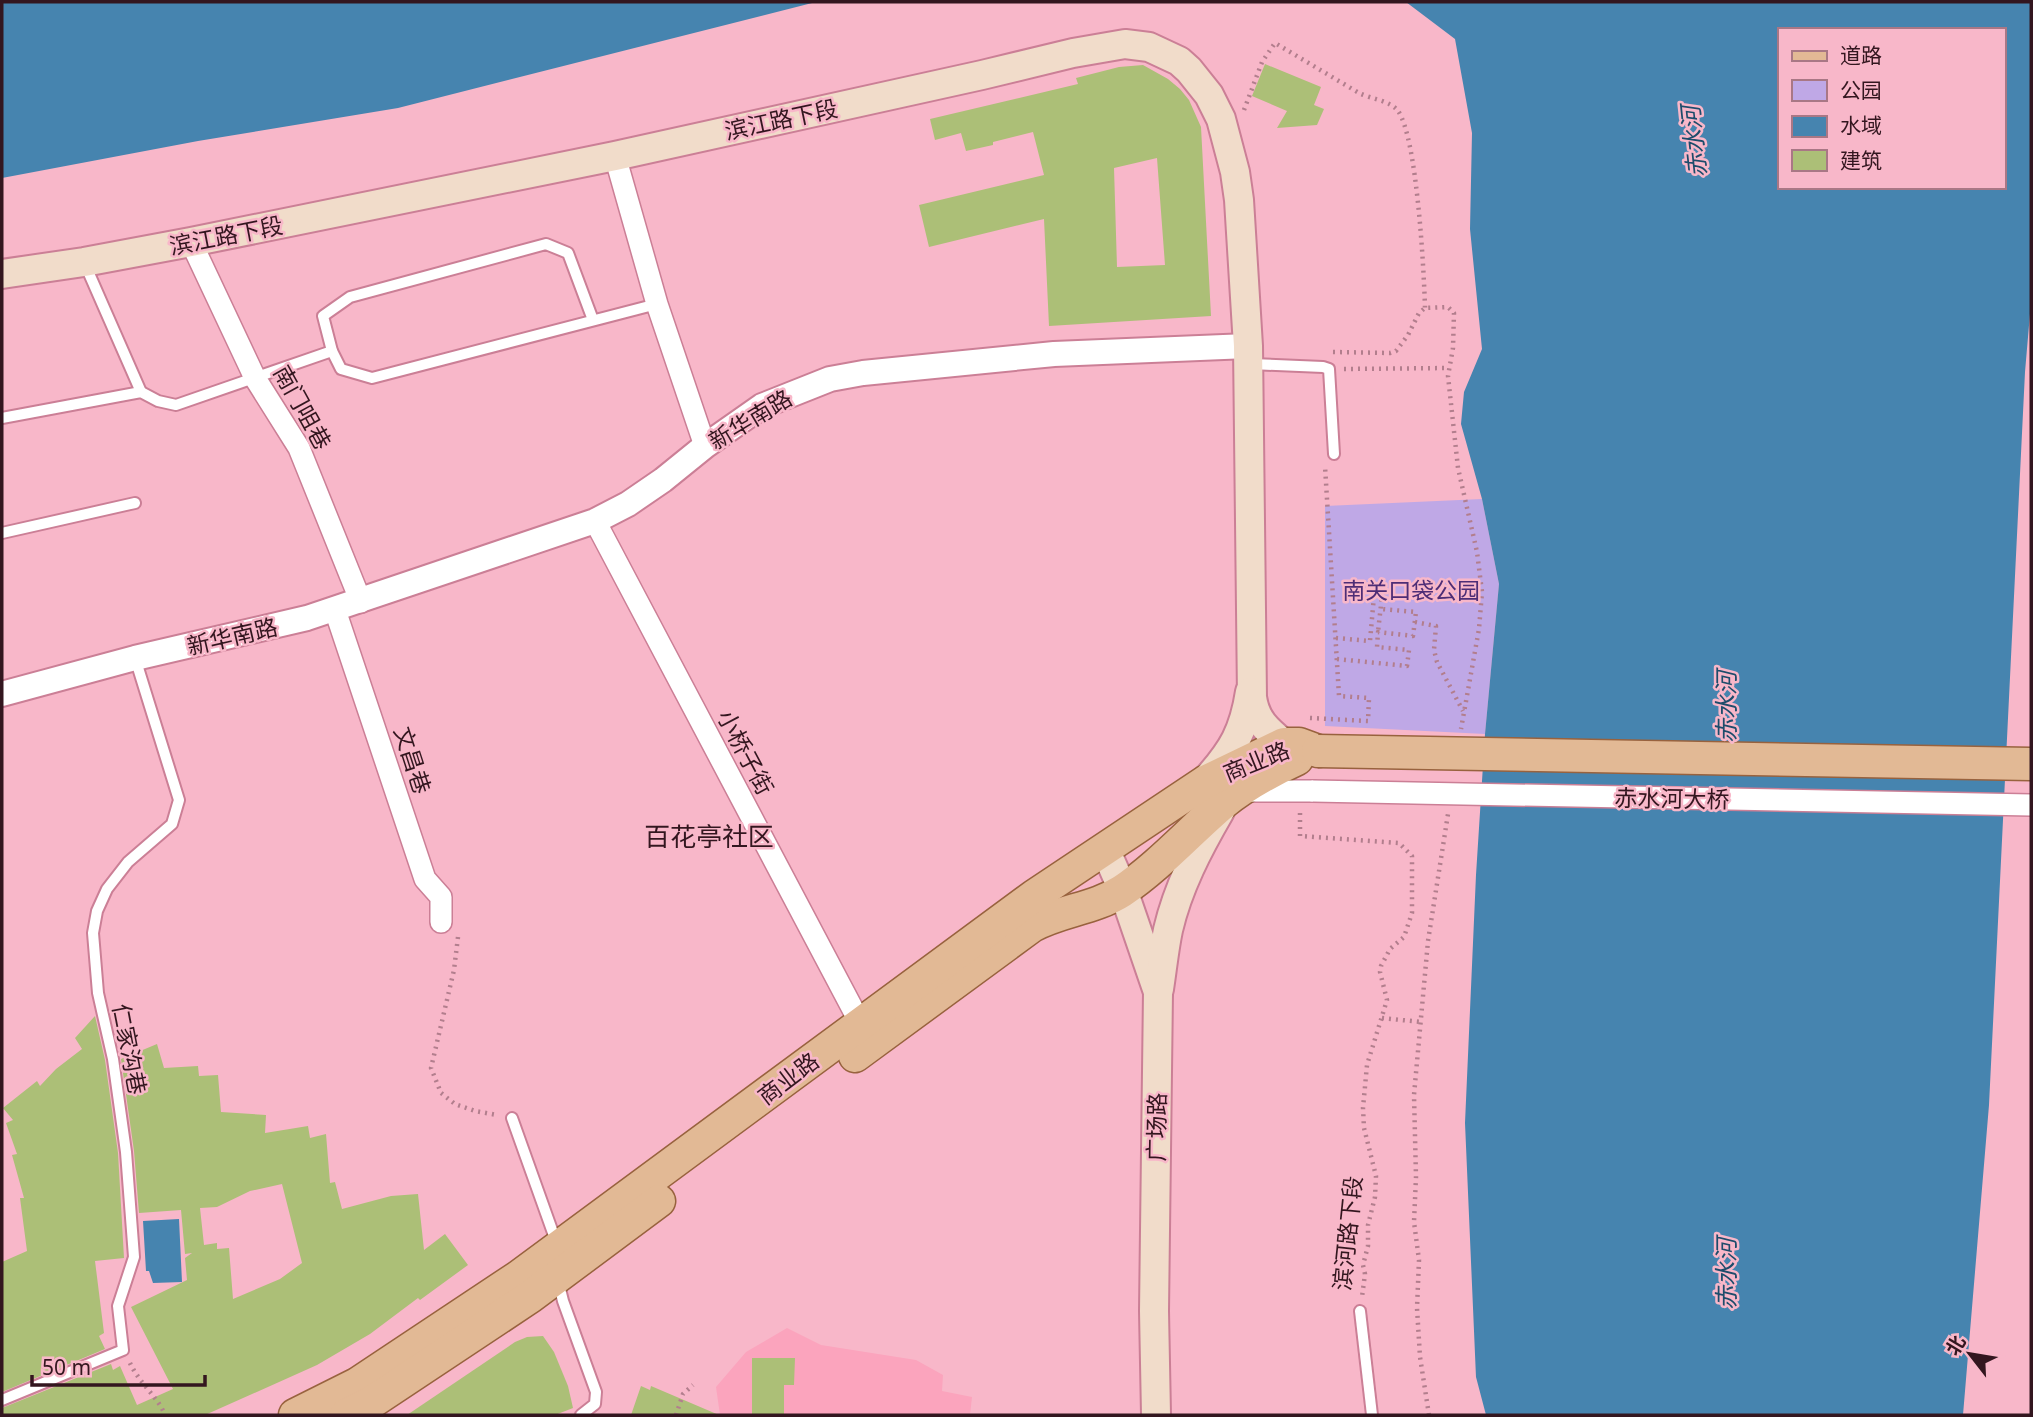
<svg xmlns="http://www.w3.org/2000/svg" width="2033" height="1417" viewBox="0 0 2033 1417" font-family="'Noto Sans','Noto Sans SC',sans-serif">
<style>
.built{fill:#fba4bd}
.green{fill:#bfa8e6}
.water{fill:#4684af;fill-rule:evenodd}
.building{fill:#acbf77;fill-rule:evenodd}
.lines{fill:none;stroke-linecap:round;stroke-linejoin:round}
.service-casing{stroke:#cb7f96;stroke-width:14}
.minor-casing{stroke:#cb7f96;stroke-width:24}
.tertiary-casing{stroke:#cb7f96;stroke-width:28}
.secondary-casing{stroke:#cb7f96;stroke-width:32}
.primary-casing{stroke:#98623e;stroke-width:35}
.path{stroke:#b27e8d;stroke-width:4.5;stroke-dasharray:2 5;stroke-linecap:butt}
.service{stroke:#fff;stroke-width:10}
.minor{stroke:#fff;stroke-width:21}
.tertiary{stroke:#fff;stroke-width:24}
.secondary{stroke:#f1dcca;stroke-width:28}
.primary{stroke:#e2b995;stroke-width:32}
.minor-bridge-casing{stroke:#cb7f96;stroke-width:24;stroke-linecap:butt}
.primary-bridge-casing{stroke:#98623e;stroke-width:35;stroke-linecap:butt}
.minor-bridge{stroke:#fff;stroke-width:21}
.primary-bridge{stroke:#e2b995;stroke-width:32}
.labels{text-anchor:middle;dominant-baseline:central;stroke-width:5;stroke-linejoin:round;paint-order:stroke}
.street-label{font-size:23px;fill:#33161f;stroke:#f8b7c9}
.park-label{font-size:23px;fill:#4d2d76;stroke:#f8b7c9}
.water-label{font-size:24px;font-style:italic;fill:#1d4c6b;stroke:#f8b7c9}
.quarter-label{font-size:26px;fill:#33161f;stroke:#f8b7c9}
</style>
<rect width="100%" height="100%" fill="#f8b7c9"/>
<!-- built -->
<polygon class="built" points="787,1328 821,1345 916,1360 943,1375 942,1391 972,1397 970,1415 720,1415 716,1387 746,1352"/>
<!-- green -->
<polygon class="green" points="1482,499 1499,584 1485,734 1325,726 1325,506"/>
<!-- water -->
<g class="water">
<polygon points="2,2 816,2 398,108 198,141 2,178"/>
<path d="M1406 2H2031V302L2025 372 1989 1105 1963 1415H1486L1476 1377 1465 1123 1476 875 1485 734 1499 584 1482 499 1461 424 1464 392 1482 349 1470 229 1472 133 1455 39ZM1779 30H2003V187H1779Z"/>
<polygon points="179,1219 182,1282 153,1283 149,1271 146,1271 143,1221"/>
</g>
<!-- building -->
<g class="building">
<polygon points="1265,64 1321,87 1314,105 1324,109 1317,125 1277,128 1287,111 1252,96"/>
<path d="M1143 65 1168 79 1180 89 1189 100 1201 127 1211 316 1049 326 1044 219 929 247 919 205 1044 175 1033 132 993 142V145L966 151 961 133 935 140 930 119 1078 84 1076 78 1119 67ZM1157 158 1165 265 1117 267 1114 168Z"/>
<polygon points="95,1016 105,1060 118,1153 124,1258 95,1261 104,1333 99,1336 105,1349 2,1392 2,1262 27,1251 20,1198 24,1198 12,1155 17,1154 6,1123 13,1120 3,1108 37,1081 40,1086 56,1069 82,1049 75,1038"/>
<path d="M157 1044 164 1068 198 1066 199 1076 218 1075 221 1112 266 1115 265 1133 308 1126 310 1138 326 1134 330 1183 335 1182 342 1209 391 1196 418 1194 424 1250 445 1234 468 1265 420 1300 418 1298 370 1334 317 1365 205 1415H2V1408L111 1364 113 1370 120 1366 137 1405 173 1389 131 1307 187 1280 185 1258 192 1253 185 1254 181 1210 139 1213 134 1151 121 1059ZM282 1184 302 1263 280 1279 233 1299 229 1248 217 1249V1243L204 1245 200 1208 217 1207 250 1191Z"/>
<polygon points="543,1336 554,1352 568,1386 573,1408 555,1415 407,1415 515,1342 527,1337"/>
<polygon points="752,1358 795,1358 794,1385 784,1385 784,1415 752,1415"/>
<polygon points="641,1386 650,1390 651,1386 719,1415 631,1415"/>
</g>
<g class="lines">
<!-- service casing -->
<g class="service-casing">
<g id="service">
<polyline points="84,262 141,392"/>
<polyline points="593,320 568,253 546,244 350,297 323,316 332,351 341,369 372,378 657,304"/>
<polyline points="1251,364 1323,367 1329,369 1334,454"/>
<polyline points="2,418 141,392 158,401 176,405 332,351"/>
<polyline points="2,533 135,503"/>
<polyline points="512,1118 557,1244"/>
<polyline points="558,1281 563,1301 596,1392 595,1404 581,1415"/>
<polyline points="1360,1311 1372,1415"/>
<polyline points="2,1400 123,1350 118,1306 134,1257 126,1152 113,1059 98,993 93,933 97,911 107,889 128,862 172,824 179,800 135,658"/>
</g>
</g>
<!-- minor casing -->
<g class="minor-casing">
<g id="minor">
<polyline points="615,156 657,304 705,446"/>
<polyline points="191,242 255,378 299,448 361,602"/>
<polyline points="595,521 867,1036"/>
<polyline points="335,610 425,879 441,897 441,922"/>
<polyline points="1242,791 1313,791"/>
</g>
</g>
<!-- tertiary casing -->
<g class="tertiary-casing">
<polyline id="tertiary" points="2,694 135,658 307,618 595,521 628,504 663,480 705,446 762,406 830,379 863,373 1054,354 1248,346"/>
</g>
<!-- secondary casing -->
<g class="secondary-casing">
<g id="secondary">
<path d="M2 274 84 262 191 242 615 156 982 75 1073 53 1125 44 1149 47 1179 61 1189 70 1209 95 1221 119 1235 172 1239 200 1248 346 1252 697C1255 720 1267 730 1284 744"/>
<path d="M1207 779C1233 750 1244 731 1250 692"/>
<polyline points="1105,849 1123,890 1158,992 1154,1311 1156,1415"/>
<path d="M1159 989C1162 970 1164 949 1168 930 1178 887 1198 849 1220 811"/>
</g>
</g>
<!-- primary casing -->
<g class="primary-casing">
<g id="primary">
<path d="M855 1056 1032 926C1061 910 1094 909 1122 891 1159 866 1189 832 1223 803 1245 785 1271 771 1297 759"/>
<polyline points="295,1415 357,1384 518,1277 1034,896 1205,782 1284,744 1299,744 1318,751"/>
<polyline points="346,1415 372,1402 530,1297 659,1201"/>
</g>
</g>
<!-- path -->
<g class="path">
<path d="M1244 110 1262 62 1275 43 1359 93C1371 99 1391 101 1398 111 1417 137 1424 271 1425 308"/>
<polyline points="1333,352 1390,353 1396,351 1408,335 1419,313 1425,308 1448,307 1454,313 1453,348 1448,376 1458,468 1477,552 1482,592 1479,629 1461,729"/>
<polyline points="1344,369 1449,368"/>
<polyline points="1415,622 1436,626 1434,650 1437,662 1463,711"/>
<polyline points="1336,638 1370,641 1374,596 1382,596 1378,632"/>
<polyline points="1337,659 1407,666 1409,650 1377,647 1378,632 1413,636 1416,612 1381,609"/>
<polyline points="1310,718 1368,721 1369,698 1339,696 1325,466"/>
<polyline points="1300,813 1300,836 1399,843 1412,856 1412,913 1404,937 1390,949 1381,966 1380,972 1387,1000 1367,1065 1363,1108 1364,1128 1376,1176 1375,1197 1368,1225 1368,1246 1363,1265 1365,1274 1362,1297"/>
<polyline points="458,937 454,970 431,1068 441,1093 455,1104 475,1111 497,1115"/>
<polyline points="1382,1018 1421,1022"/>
<path d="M130 1363C139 1383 158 1397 165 1415"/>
<polyline points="676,1415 683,1394 693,1385"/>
<polyline points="1429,1415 1420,1357 1417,1308 1419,1260 1414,1222 1416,1177 1414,1095 1428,941 1448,814"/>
</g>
<!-- service -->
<use href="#service" class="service"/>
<!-- minor -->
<use href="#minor" class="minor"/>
<!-- tertiary -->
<use href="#tertiary" class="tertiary"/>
<!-- secondary -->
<use href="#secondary" class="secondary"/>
<!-- primary -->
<use href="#primary" class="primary"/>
<!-- minor-bridge casing -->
<g class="minor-bridge-casing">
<polyline id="minor-bridge" points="1313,791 2031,805"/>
</g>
<!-- primary-bridge casing -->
<g class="primary-bridge-casing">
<polyline id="primary-bridge" points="1318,751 2031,764"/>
</g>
<!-- minor-bridge -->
<use href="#minor-bridge" class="minor-bridge"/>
<!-- primary-bridge -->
<use href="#primary-bridge" class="primary-bridge"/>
</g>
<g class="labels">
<!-- street labels -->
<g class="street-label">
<text transform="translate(781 119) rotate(-12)">滨江路下段</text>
<text transform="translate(226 235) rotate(-11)">滨江路下段</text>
<text transform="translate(303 407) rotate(61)">南门咀巷</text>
<text transform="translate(750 419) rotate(-31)">新华南路</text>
<text transform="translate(232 636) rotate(-13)">新华南路</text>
<text transform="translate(746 752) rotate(62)">小桥子街</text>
<text transform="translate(413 760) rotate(72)">文昌巷</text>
<text transform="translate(1256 761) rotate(-22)">商业路</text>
<text transform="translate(1672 798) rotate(1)">赤水河大桥</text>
<text transform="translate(130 1049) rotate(79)">仁家沟巷</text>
<text transform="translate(788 1078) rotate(-37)">商业路</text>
<text transform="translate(1156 1127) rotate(-89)">广场路</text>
<text transform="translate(1347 1233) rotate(-84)">滨河路下段</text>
</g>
<!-- park labels -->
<g class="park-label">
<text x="1411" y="590">南关口袋公园</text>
</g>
<!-- water labels -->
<g class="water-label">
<text transform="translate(1693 142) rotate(-96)">赤水河</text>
<text transform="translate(1725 707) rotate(-90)">赤水河</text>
<text transform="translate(1725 1274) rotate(-90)">赤水河</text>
</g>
<!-- quarter labels -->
<g class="quarter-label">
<text x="709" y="836">百花亭社区</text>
</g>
</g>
<!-- border -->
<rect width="2033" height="1417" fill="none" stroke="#33161f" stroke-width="7"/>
<!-- legend -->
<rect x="1778" y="28" width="228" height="161" fill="#f8b7c9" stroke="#a97785" stroke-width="2"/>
<rect x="1792" y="51" width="35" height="10" fill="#e2b995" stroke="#a97785" stroke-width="2"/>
<text x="1840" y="63" font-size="21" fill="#33161f">道路</text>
<rect x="1792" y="80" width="35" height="21" fill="#bfa8e6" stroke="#a97785" stroke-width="2"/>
<text x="1840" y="98" font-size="21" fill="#33161f">公园</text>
<rect x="1792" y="116" width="35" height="21" fill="#4684af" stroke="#a97785" stroke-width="2"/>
<text x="1840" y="133" font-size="21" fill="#33161f">水域</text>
<rect x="1792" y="150" width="35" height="21" fill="#acbf77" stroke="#a97785" stroke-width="2"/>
<text x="1840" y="168" font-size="21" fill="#33161f">建筑</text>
<!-- north arrow -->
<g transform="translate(1970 1354) rotate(301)" stroke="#f8b7c9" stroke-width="5" paint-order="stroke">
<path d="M0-5L12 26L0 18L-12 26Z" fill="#33161f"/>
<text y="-10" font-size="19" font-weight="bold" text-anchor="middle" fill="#33161f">北</text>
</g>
<!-- scale -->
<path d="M32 1375v10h173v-10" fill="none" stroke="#33161f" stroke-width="3.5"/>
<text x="42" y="1375" font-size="21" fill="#33161f" stroke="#f8b7c9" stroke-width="5" paint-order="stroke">50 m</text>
</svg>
